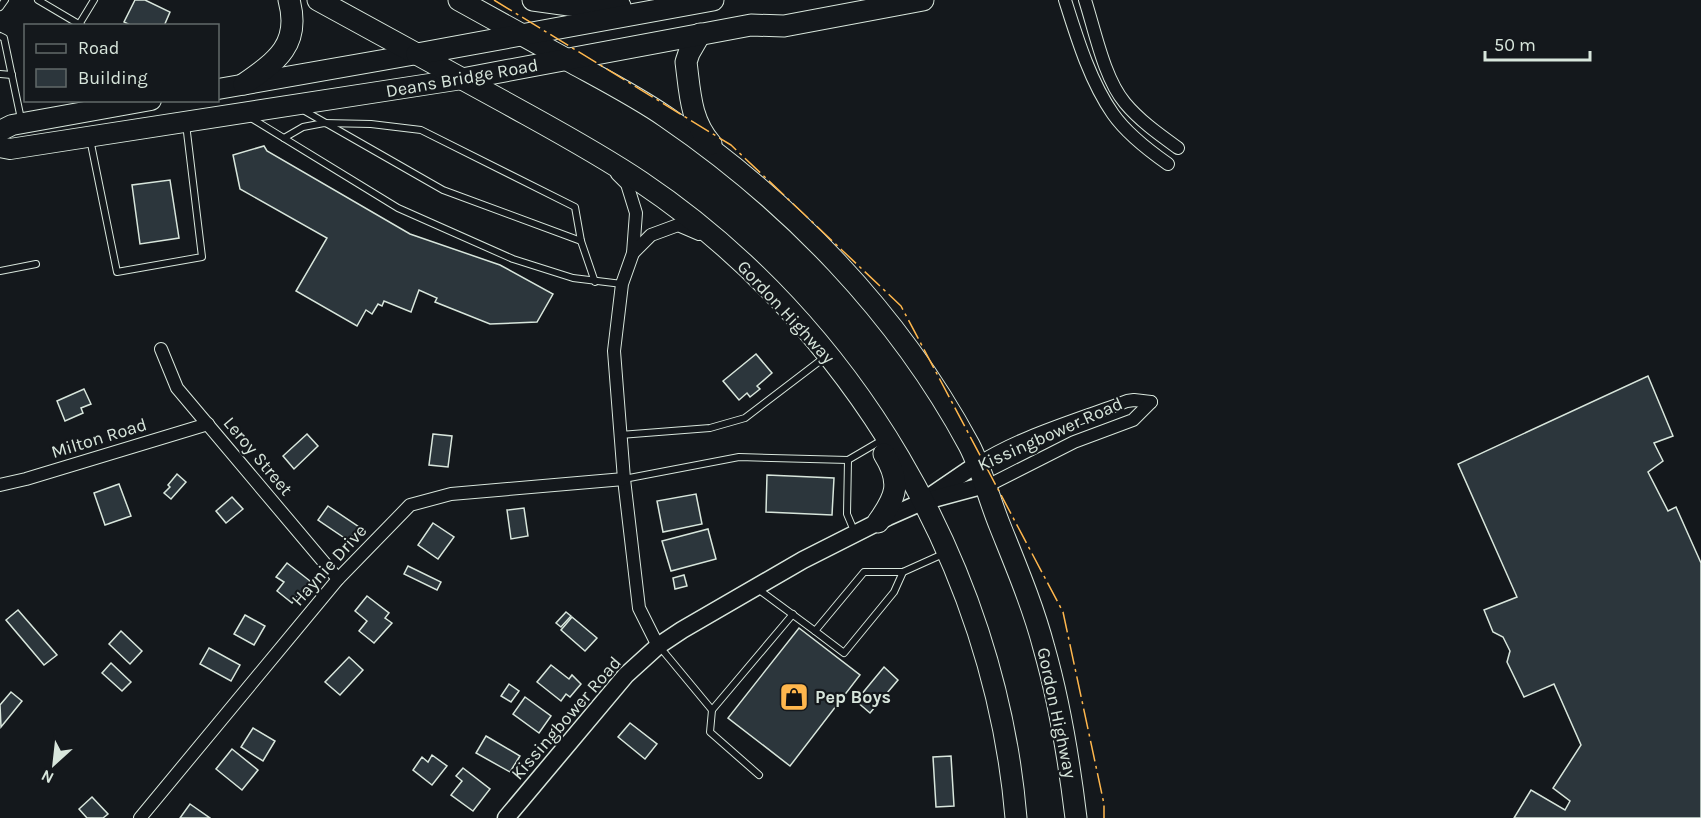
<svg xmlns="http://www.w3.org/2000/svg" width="1701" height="818" viewBox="0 0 1701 818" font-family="Karla,sans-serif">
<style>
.building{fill:#2c363c;stroke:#d8e6dc;stroke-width:1.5}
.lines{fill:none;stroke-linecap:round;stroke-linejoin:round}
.service-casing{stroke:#d8e6dc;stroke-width:8}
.minor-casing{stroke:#d8e6dc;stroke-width:14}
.tertiary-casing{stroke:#d8e6dc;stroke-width:19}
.primary-casing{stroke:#d8e6dc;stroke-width:22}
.trunk-casing{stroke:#d8e6dc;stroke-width:23}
.service{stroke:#14181c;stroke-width:6}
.minor{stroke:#14181c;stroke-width:12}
.tertiary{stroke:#14181c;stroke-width:16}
.primary{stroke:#14181c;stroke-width:20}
.trunk{stroke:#14181c;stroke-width:21}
.power{stroke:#ffb74d;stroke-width:1.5;stroke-dasharray:21 4.5 3 4.5;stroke-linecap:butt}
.labels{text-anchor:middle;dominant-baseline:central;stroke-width:4.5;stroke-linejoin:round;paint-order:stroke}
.street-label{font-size:18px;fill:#d8e6dc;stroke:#14181c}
.poi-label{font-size:18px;font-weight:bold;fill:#d8e6dc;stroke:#14181c;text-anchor:start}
</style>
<rect width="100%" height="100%" fill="#14181c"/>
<!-- building -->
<g class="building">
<polygon points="135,0 145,0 170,12 164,26 132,26 124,22"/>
<polygon points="264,146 267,151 410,234 500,265 553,294 537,322 490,324 435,302 437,298 419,290 411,312 384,301 382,306 378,304 372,314 366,310 357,326 296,291 327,238 240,189 233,155"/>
<polygon points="170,180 179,238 140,244 132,185"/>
<polygon points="756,354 772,373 757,386 760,389 750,397 747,393 739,400 723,381"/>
<polygon points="1648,376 1673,436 1654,443 1663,461 1648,472 1668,511 1676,507 1701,563 1701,818 1514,818 1531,790 1565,810 1570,801 1553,788 1581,745 1554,684 1524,697 1507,662 1510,651 1503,637 1493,632 1484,610 1517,597 1458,464"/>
<polygon points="84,389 91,404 81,408 83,413 65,421 57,401"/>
<polygon points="307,434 318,446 294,469 283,456"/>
<polygon points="433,434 452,436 448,467 429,465"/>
<polygon points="177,474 186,482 171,499 164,493 170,487 168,485"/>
<polygon points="767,475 834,478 832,515 766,512"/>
<polygon points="119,484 131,516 105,525 94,493"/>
<polygon points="696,494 702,524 663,532 657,501"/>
<polygon points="232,497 243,509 226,523 216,511"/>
<polygon points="328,506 359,527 349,541 318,520"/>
<polygon points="524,508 528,536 511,539 507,510"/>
<polygon points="433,523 454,537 438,559 418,545"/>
<polygon points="708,529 716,559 671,571 662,541"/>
<polygon points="287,563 310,581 292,603 277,591 284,582 276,577"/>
<polygon points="408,566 441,582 437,590 404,574"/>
<polygon points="684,575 687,586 675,589 673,578"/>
<polygon points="367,596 389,613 385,618 392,623 374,643 359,631 367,621 355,611"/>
<polygon points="18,610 57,655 44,665 6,620"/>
<polygon points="566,612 571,616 561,627 556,623"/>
<polygon points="245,615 265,626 254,645 234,634"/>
<polygon points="572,617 597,638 585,651 561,630"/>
<polygon points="799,628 860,675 790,766 728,718"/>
<polygon points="121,631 142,651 130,664 109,644"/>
<polygon points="209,648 240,665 231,681 200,664"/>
<polygon points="349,657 363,670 340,695 325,682"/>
<polygon points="111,663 131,682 122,691 102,673"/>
<polygon points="551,665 569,679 572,675 581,684 570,697 566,694 561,701 537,682"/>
<polygon points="884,667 898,680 870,713 856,701"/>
<polygon points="509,684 519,691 511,702 501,696"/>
<polygon points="11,692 22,701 1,727 0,705"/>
<polygon points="525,697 551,716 539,733 513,714"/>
<polygon points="630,723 657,744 645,759 618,737"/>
<polygon points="253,728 275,741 263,761 241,747"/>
<polygon points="486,736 520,756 510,772 476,753"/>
<polygon points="232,749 258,770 242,790 216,769"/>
<polygon points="432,755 447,766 432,785 413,770 422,757 428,762"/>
<polygon points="951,756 954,806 936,807 933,757"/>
<polygon points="463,768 490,789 473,811 451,795 462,781 456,776"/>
<polygon points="92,797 108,814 103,818 87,818 79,809"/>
<polygon points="190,804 210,818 180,818"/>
</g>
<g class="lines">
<!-- service casing -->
<g class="service-casing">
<g id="service">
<polyline points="38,0 82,26"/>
<polyline points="0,7 5,0"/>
<polyline points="80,23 94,0"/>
<polyline points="0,36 4,38 21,119"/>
<polyline points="0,74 12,75"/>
<polyline points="303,110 443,190 581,241"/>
<polyline points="251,118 398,208 513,259 573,278 622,284"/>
<polyline points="284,138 303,127 324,123 371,124 421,130 575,207 581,241 595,282"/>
<polyline points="90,139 117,272 202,257 186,124"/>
<polyline points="0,271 36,264"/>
<polyline points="620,435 710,428 745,418 825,357"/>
<polyline points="848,460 847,514 855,533"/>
<polyline points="624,479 739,457 848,460 877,443"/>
<polyline points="758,589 815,631 864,572 903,572 943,554"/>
<polyline points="815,631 844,653 894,592 903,572"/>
<polyline points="659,646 712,710 793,614"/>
<polyline points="712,710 710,732 759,775"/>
</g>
</g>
<!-- minor casing -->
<g class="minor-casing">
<g id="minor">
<path d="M1065 0C1077 38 1090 81 1113 114 1127 134 1148 150 1168 164"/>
<path d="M1085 0C1095 31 1104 78 1125 103 1140 121 1160 135 1178 148"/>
<polyline points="617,174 627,184 636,213 633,253 622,284 614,351 624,479 639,608 658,646"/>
<polyline points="633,253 651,235 678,225 699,234"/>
<polyline points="161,349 177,388 338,579"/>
<path d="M977 464C1020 436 1078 420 1127 401L1134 400 1151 402"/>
<polyline points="0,485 26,479 208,424"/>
<polyline points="985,485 993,483 1074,442 1133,420 1151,402"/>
<polyline points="140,818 338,579 410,505 451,494 624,479"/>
</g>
</g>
<!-- tertiary casing -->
<g class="tertiary-casing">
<g id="tertiary">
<polyline points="933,494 977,464"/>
<polyline points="506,818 626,675 658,646 682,630 803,560 888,517 922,502 985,485"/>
</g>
</g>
<!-- primary casing -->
<g class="primary-casing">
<g id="primary">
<polyline points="218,89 417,54"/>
<polyline points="0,131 12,125 151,100"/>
<polyline points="0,147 10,149 462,79"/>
</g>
</g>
<!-- trunk casing -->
<g class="trunk-casing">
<g id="trunk">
<path d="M318 0C381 35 445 69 508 104 553 129 598 153 641 182 851 323 995 565 1016 818"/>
<path d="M459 0C497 21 535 42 573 63 604 80 637 97 666 117 789 201 898 313 969 445 982 470 989 499 1000 526 1016 566 1033 606 1044 648 1060 704 1069 760 1076 818"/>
<polyline points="533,0 569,5 620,6"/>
<path d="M700 34 689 53 686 62C690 92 690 120 711 144"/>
<polyline points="417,54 713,0"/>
<polyline points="462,79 751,25 784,26 923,0"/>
<path d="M244 84C277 61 301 44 289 0"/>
<path d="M878 522C896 497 902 483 884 454"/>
</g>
</g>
<!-- service -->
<use href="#service" class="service"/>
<!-- minor -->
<use href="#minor" class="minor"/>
<!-- tertiary -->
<use href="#tertiary" class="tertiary"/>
<!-- primary -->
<use href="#primary" class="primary"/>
<!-- trunk -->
<use href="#trunk" class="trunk"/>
<!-- power -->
<polyline class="power" points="494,0 731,145 901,306 1063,612 1104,804 1104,818"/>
</g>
<!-- icons -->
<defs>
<g id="shop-square" transform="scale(1.5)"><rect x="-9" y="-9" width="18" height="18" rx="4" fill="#ffb74d" stroke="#14181c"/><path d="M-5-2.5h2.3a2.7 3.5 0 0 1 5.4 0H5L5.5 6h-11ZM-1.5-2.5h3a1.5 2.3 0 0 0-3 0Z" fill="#111"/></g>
</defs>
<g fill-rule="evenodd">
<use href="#shop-square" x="794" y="697"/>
</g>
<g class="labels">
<!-- street labels -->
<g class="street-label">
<text transform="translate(462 78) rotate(-10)">Deans Bridge Road</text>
<text transform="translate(786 312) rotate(47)">Gordon Highway</text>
<text transform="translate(1050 434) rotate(-24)">Kissingbower Road</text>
<text transform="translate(99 438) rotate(-17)">Milton Road</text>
<text transform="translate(258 456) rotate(50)">Leroy Street</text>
<text transform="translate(329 565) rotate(-48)">Haynie Drive</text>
<text transform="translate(1057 713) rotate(78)">Gordon Highway</text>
<text transform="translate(566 718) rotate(-49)">Kissingbower Road</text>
</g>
<!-- poi labels -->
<g class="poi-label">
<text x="815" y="697">Pep Boys</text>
</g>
</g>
<!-- legend -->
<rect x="24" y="24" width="195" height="78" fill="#14181c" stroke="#626a69" stroke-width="1.5"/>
<rect x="36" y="44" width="30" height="9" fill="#14181c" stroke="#626a69" stroke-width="1.5"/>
<text x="78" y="54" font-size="18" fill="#d8e6dc">Road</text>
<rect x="36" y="69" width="30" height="18" fill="#2c363c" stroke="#626a69" stroke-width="1.5"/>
<text x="78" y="84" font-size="18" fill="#d8e6dc">Building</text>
<!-- north arrow -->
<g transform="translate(54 764) rotate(207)" stroke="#14181c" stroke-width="4.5" paint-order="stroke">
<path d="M0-4.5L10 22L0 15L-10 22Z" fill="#d8e6dc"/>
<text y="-9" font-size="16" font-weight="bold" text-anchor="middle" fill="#d8e6dc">N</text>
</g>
<!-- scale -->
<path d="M1485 51v9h105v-9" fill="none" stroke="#d8e6dc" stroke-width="3"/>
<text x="1494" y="51" font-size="18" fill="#d8e6dc" stroke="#14181c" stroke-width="4.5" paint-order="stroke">50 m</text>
</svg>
